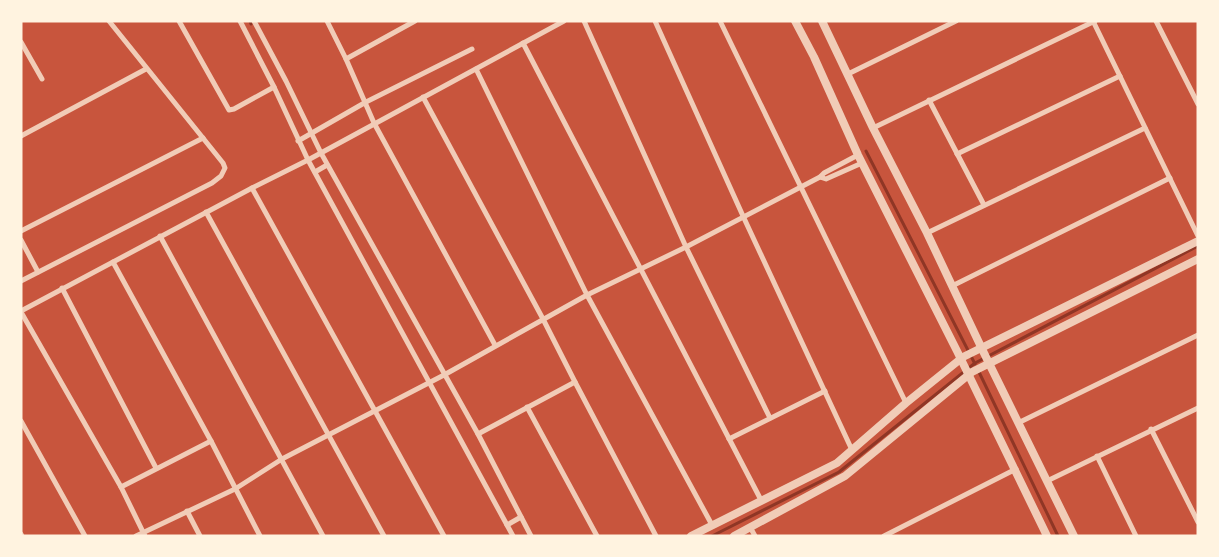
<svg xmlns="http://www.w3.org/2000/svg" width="1219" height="557" viewBox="0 0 1219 557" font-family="'Source Sans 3',sans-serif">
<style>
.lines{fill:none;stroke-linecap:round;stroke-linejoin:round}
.stream{stroke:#8f3625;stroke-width:3}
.minor{stroke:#f1ccb7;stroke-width:5}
.tertiary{stroke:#f1ccb7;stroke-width:8}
</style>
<rect width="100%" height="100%" fill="#c8553d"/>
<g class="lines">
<!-- stream -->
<g class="stream">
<polyline points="250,21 251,24"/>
<polyline points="866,151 975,364"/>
<polyline points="978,370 1058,536"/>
<polyline points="712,536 839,472 975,363 1198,246"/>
</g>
<!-- minor -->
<g class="minor">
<polyline points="179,21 229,110 234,109 274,87"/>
<polyline points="240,21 274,87 308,160 513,536"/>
<polyline points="254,21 286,81 321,153 478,434 531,536"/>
<polyline points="327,21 346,59 374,123 495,345"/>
<polyline points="584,21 686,247 770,418"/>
<polyline points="655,21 743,216 852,450"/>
<polyline points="720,21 906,403"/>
<polyline points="1093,21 1198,236"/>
<polyline points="1156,21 1198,104"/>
<polyline points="21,42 42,79"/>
<polyline points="523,43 761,500"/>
<polyline points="346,59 415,21"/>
<polyline points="476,69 587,295 712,525"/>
<polyline points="848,74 956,21"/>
<polyline points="423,97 543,319 575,382 656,536"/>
<polyline points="929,100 984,205"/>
<polyline points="873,128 1095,21"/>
<polyline points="21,136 146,69"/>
<polyline points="298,141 366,102 472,49"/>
<polyline points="957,154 1120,76"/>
<polyline points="315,172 327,165"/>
<polyline points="820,177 826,179 862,163"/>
<polyline points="252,188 444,536"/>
<polyline points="206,212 384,536"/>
<polyline points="21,231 203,138"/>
<polyline points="927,233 1145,128"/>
<polyline points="160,236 323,536"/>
<polyline points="21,240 38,272"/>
<polyline points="113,262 211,441 260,536"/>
<polyline points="21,281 212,183 221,176 225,168 223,163 109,21"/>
<polyline points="952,286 1170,178"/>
<polyline points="62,288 156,468"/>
<polyline points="21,311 252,188 308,160 564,21"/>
<polyline points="21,312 121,487 145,536"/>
<polyline points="527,407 597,536"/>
<polyline points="21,421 85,536"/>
<polyline points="1018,423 1198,335"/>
<polyline points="1151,429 1198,522"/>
<polyline points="478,434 575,382"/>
<polyline points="729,439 825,391"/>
<polyline points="1097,456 1136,536"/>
<polyline points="1047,481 1198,408"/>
<polyline points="121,487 211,441"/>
<polyline points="187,511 200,536"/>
<polyline points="507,525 521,517"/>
<polyline points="750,527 755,536"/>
<polyline points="21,534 22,536"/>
<polyline points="136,536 235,489 282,459 444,375 587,295 686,247 820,177 824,173 858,155"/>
<polyline points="884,536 1016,469"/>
</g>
<!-- tertiary -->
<g class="tertiary">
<polyline points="795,21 814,57 858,155 957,351 1047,536"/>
<polyline points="822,21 873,128 927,233 983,351 1074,536"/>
<polyline points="691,536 837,463 906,403 963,357 1198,241"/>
<polyline points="734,536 845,476 972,372 1198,259"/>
</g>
</g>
<!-- border -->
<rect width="1219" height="557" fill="none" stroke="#fff3e0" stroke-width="45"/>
</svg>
